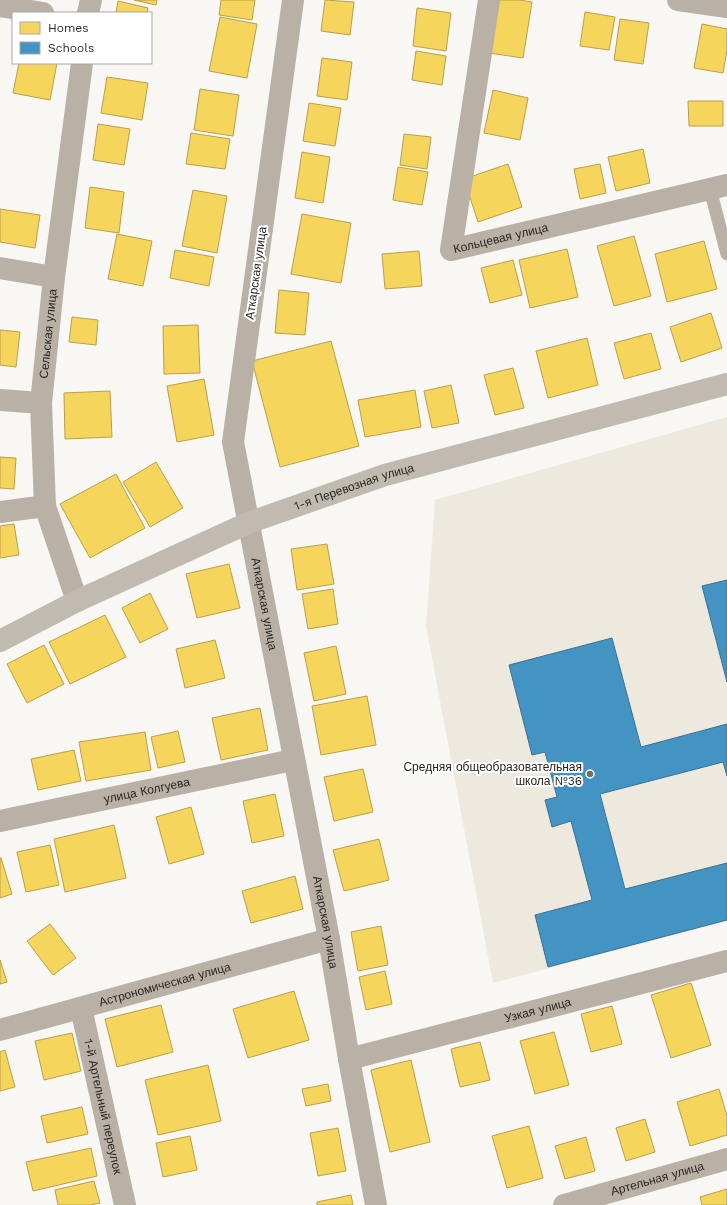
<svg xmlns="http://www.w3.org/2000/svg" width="727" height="1205" viewBox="0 0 727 1205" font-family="'Work Sans',sans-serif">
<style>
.built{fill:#eee9df}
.homes{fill:#f6d55c;stroke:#b8a04b}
.schools{fill:#4393c3;stroke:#3b7293}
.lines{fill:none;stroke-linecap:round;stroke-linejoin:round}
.service{stroke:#b9b0a6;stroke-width:13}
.minor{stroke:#b9b0a6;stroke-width:22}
.secondary{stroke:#c1bab0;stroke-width:22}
.poi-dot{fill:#706f6c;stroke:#fff;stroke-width:1.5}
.labels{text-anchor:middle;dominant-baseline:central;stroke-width:4;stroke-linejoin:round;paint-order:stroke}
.street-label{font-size:12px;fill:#272623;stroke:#fff}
.poi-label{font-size:12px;fill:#272623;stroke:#fff;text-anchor:end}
</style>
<rect width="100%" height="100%" fill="#f8f7f3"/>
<!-- built -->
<polygon class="built" points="727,417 727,921 493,983 426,626 435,500"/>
<!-- homes -->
<g class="homes">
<polygon points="134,0 157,0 156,5"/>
<polygon points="221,0 255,0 252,20 219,15"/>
<polygon points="325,0 354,2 350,35 321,31"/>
<polygon points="497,0 519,0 532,2 523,58 489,53"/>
<polygon points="118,1 148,8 147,13 116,13"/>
<polygon points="417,8 451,13 446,51 413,46"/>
<polygon points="585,12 615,17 609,50 580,46"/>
<polygon points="220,17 257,24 247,78 209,71"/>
<polygon points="620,19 649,23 643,64 614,60"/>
<polygon points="702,24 727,29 727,50 723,73 694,68"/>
<polygon points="416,51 446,56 442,85 412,80"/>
<polygon points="322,58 352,62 347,100 317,96"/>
<polygon points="19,63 57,63 50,100 13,93"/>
<polygon points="107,77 148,83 142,120 101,113"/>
<polygon points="200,89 239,95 233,136 194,130"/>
<polygon points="493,90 528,98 520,140 484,133"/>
<polygon points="688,101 723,101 723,126 689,126"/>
<polygon points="309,103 341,108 335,146 303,141"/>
<polygon points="98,124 130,129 124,165 93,160"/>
<polygon points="191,133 230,139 225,169 186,164"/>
<polygon points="404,134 431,137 427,169 400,165"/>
<polygon points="643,149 650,183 616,191 608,157"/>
<polygon points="302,152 330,157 323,203 295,198"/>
<polygon points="508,164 522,207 478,222 464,179"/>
<polygon points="600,164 606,193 580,199 574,169"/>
<polygon points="398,167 428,172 422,205 393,200"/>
<polygon points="90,187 124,192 119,233 85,228"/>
<polygon points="193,190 227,196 217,253 182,246"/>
<polygon points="0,209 40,215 35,248 0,242"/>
<polygon points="302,214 351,223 341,283 291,274"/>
<polygon points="117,234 152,241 143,286 108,279"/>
<polygon points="634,236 651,296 614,306 597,246"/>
<polygon points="704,241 717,289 667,302 655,254"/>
<polygon points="567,249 578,297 530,308 519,260"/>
<polygon points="175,250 214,257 209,286 170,278"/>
<polygon points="419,251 422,286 385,289 382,254"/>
<polygon points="513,260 522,295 490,303 481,268"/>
<polygon points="279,290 309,293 305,335 275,333"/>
<polygon points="711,313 722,348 681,362 670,327"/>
<polygon points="72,317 98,320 96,345 69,342"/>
<polygon points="198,325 200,373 164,374 163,326"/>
<polygon points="0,330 20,332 16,367 0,365"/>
<polygon points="651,333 661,369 624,379 614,343"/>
<polygon points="587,338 598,385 548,398 536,351"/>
<polygon points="331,341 359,446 280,467 252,361"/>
<polygon points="513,368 524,408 495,415 484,375"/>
<polygon points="204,379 214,435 177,442 167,386"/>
<polygon points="451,385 459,423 432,428 424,391"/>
<polygon points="415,390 421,427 365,437 358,400"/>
<polygon points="110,391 112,437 65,439 64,393"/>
<polygon points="0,457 16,458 14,489 0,488"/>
<polygon points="156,462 183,508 150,527 123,482"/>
<polygon points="116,474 145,528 90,558 60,504"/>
<polygon points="14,524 19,555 0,558 0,526"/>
<polygon points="327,544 334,584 297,590 291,549"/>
<polygon points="229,564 240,608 197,618 186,574"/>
<polygon points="333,589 338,624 308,629 302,594"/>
<polygon points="150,593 168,629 140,643 122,608"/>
<polygon points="105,615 126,657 70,684 49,642"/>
<polygon points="215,640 225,678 185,688 176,649"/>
<polygon points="44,645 64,684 27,703 7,664"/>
<polygon points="336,646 346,694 314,701 304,653"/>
<polygon points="367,696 376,745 321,755 312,706"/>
<polygon points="260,708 268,750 221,760 212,718"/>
<polygon points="178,731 185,762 158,768 151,737"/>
<polygon points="145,732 151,770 86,781 79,742"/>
<polygon points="74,750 81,781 38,790 31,759"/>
<polygon points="363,769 373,812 334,821 324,777"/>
<polygon points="275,794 284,836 252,843 243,801"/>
<polygon points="191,807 204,854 169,864 156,817"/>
<polygon points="114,825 126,878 65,892 54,839"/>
<polygon points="379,839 389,880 344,891 333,850"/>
<polygon points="50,845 59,885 26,892 17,852"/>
<polygon points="0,858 1,858 12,894 0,898"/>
<polygon points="295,876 303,909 251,923 242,891"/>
<polygon points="50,924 76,958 53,975 27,941"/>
<polygon points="381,926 388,965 358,971 351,932"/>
<polygon points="0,960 7,982 0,984"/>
<polygon points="385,971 392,1004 366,1010 359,977"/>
<polygon points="691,983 711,1045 671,1058 651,995"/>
<polygon points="294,991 309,1040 248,1058 233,1009"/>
<polygon points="161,1005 173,1052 117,1067 105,1019"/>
<polygon points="612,1006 622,1044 591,1052 581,1014"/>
<polygon points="554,1032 569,1085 535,1094 520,1041"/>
<polygon points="72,1033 81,1071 44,1080 35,1041"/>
<polygon points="480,1042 490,1080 460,1087 451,1049"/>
<polygon points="5,1050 15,1087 0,1091 0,1052"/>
<polygon points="411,1060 430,1142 390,1152 371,1070"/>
<polygon points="208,1065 221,1121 158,1135 145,1080"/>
<polygon points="328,1084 331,1101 306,1106 302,1089"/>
<polygon points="719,1089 727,1116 727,1135 690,1146 677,1102"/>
<polygon points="82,1107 88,1134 47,1143 41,1116"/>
<polygon points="645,1119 655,1152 626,1161 616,1128"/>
<polygon points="529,1126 543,1178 507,1188 492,1136"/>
<polygon points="338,1128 346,1171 318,1176 310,1133"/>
<polygon points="190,1136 197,1170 163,1177 156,1143"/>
<polygon points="586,1137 595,1171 565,1179 555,1146"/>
<polygon points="91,1148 97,1176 33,1191 26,1162"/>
<polygon points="94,1181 100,1203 90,1205 58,1205 55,1190"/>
<polygon points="727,1189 727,1205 702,1205 700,1197"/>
<polygon points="351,1195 353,1205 317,1205 317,1202"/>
</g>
<!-- schools -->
<g class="schools">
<polygon points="727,580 727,682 702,586"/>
<polygon points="612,638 641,747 727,724 727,776 723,762 600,794 625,889 727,863 727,920 548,967 535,915 592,900 571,821 552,827 545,800 557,797 545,752 532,755 509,665"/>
</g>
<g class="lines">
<!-- service -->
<polyline class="service" points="710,189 727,254"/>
<!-- minor -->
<g class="minor">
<path id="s1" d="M293 0 233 442 329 939 349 1059 376 1205"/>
<path id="s2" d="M489 0 451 250 727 185"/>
<polyline points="678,0 727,7"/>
<polyline points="0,6 43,13"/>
<polyline points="88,13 91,0"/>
<polyline points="0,268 54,277"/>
<polyline points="0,400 41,403"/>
<polyline points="0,512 45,506"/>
<path id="s3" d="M77 601 45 506 41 403 54 277 82 63"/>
<path id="s4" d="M0 821 293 760"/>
<path id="s5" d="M81 1008 125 1205"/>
<path id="s6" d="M0 1030 329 939"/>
<path id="s7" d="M349 1059 727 961"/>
<path id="s8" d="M564 1205 727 1159"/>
</g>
<!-- secondary -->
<path class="secondary" id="s9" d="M0 641 77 601 248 523 385 475 727 384"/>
</g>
<!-- markers -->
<circle class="poi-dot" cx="590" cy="774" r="4"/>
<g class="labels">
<!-- street labels -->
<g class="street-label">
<text stroke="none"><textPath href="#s2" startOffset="304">Кольцевая улица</textPath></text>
<text transform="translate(256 273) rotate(-82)">Аткарская улица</text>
<text stroke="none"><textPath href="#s3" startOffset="273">Сельская улица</textPath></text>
<text stroke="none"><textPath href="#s9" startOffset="387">1-я Перевозная улица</textPath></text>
<text stroke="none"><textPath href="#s1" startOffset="611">Аткарская улица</textPath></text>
<text stroke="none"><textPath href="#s4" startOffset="150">улица Колгуева</textPath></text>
<text stroke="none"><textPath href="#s1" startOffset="935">Аткарская улица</textPath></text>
<text stroke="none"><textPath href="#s6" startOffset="171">Астрономическая улица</textPath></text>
<text stroke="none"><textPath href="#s7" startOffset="195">Узкая улица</textPath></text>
<text stroke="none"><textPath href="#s5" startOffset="101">1-й Артельный переулок</textPath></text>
<text stroke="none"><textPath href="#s8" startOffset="97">Артельная улица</textPath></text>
</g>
<!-- poi labels -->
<g class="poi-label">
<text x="582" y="767">Средняя общеобразовательная<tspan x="582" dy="14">школа №36</tspan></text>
</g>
</g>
<!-- legend -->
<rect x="12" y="12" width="140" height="52" fill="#ffffff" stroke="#a9a8a7"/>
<rect x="20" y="22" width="20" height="12" fill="#f6d55c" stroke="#a9a8a7"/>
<text x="48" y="32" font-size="12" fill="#272623">Homes</text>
<rect x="20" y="42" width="20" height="12" fill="#4393c3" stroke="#a9a8a7"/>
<text x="48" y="52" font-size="12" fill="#272623">Schools</text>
</svg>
